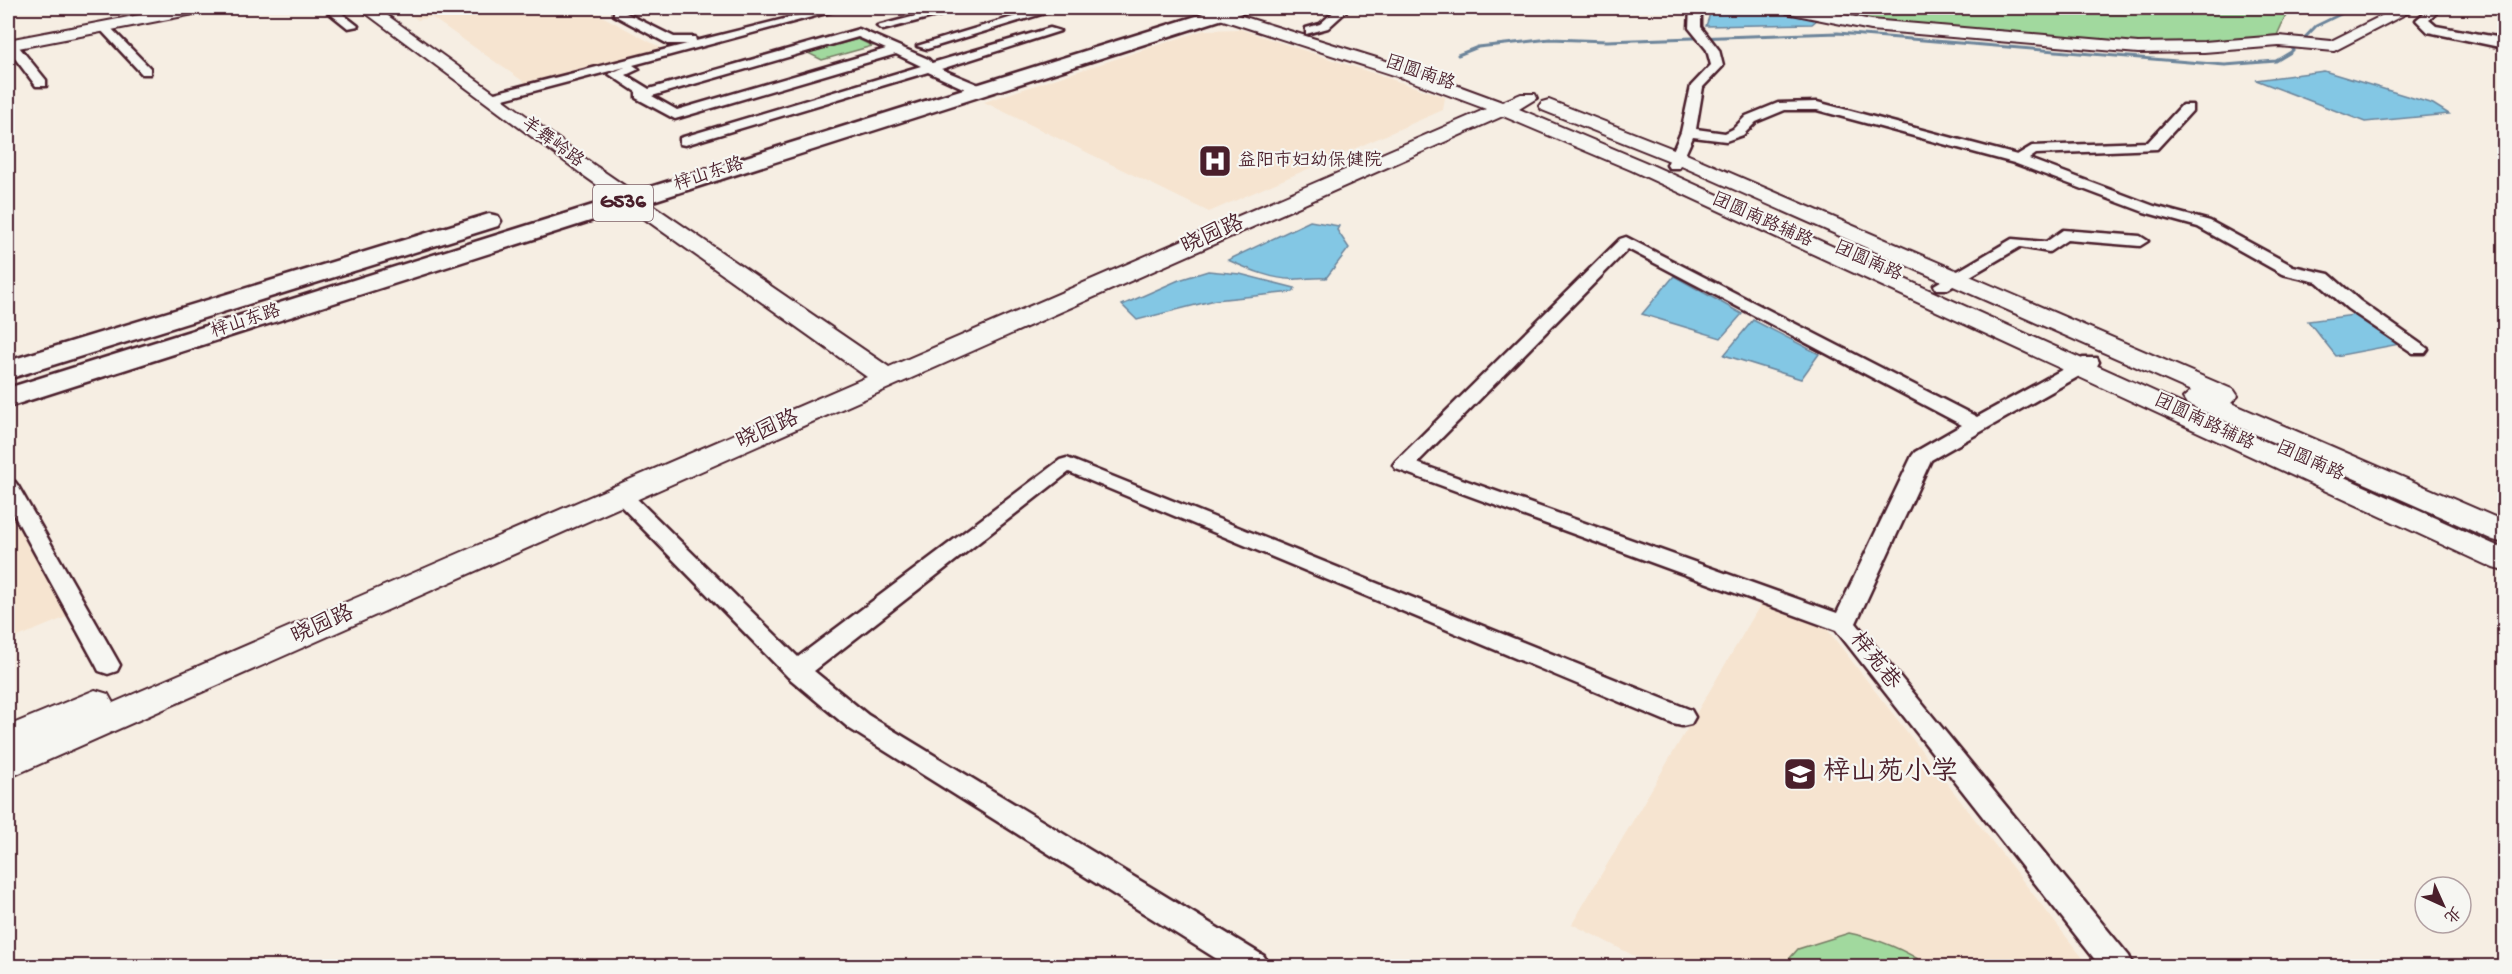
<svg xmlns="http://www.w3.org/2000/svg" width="2512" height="974" viewBox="0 0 2512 974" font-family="'Gochi Hand','LXGW WenKai TC',sans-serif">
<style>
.built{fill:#f6e4d0}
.green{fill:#a1d99e;stroke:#767c64;stroke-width:1.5}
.water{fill:#83c7e4;stroke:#6c849a;stroke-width:1.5}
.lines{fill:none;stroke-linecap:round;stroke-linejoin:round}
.stream{stroke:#6c849a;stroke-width:3}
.street-casing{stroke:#4a1f2b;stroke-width:5}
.secondary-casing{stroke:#4a1f2b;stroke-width:4}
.highway-casing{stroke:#4a1f2b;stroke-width:5}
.street{fill:#f6f6f2;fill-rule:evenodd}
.secondary{fill:#f6f6f2;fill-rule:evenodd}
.highway{fill:#f6f6f2;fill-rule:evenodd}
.labels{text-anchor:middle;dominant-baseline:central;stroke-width:4.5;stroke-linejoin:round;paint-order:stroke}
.far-street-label{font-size:18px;fill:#4a1f2b;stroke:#f6f6f2}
.far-poi-label{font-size:18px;fill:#4a1f2b;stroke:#f6f6f2;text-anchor:start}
.shield{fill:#f6f6f2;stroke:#7e6067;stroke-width:1.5}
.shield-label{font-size:21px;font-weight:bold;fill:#4a1f2b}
.street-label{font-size:22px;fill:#4a1f2b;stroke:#f6f6f2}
.near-poi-label{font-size:27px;fill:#4a1f2b;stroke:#f6f6f2;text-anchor:start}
</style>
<rect width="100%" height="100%" fill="#f6eee3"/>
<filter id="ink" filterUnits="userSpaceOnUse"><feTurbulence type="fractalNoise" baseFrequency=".0167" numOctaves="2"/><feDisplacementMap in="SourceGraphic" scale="12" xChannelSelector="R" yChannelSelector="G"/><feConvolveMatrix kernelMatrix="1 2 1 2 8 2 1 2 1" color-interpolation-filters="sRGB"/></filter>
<g filter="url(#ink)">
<!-- built -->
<g class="built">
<polygon points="399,8 587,8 663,49 527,84 431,17 418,20"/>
<polygon points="1240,29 1445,97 1443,110 1209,212 984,102 1204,30"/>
<polygon points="8,507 74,614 8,641"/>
<polygon points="1762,602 1823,624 2089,966 1654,966 1572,924"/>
</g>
<!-- green -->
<g class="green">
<polygon points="1808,8 2292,8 2289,9 2277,35 2192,44 2108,42 1868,21"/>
<polygon points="858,39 872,46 822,60 808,53"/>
<path d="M1849 933C1879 939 1904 949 1929 966H1783L1798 949Z"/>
</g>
<!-- water -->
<g class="water">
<polygon points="1712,8 1764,8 1817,20 1812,24 1706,26"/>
<polygon points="2324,71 2433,104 2449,114 2365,122 2256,80"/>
<path d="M1310 221 1339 226 1337 230 1349 248 1326 278C1315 277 1307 279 1297 279 1275 281 1248 269 1228 260Z"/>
<polygon points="1208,271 1240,274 1295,288 1293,292 1215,300 1137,320 1122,305 1179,280"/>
<polygon points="1674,276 1742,314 1721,338 1642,314"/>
<polygon points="2354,315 2405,343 2336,356 2308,321"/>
<polygon points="1753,320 1819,354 1801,379 1724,355"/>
</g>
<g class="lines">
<!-- stream -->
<polyline class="stream" points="1458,55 1478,47 1550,39 1607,41 1838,33 2225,65 2276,61 2291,52 2316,26 2353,8"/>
<!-- street casing -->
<g class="street-casing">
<g id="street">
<polygon points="323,8 335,8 358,26 348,28"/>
<path d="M828 8H845L633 65 639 69 626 75 649 89 859 29 928 59 932 63 1050 28 1060 31 941 69 984 87V93H974L928 72 685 145 680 144V138L921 66 896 54 675 119 636 98V92L609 74 625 67 492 102 485 98 487 95 687 44H668L614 15V11H622L674 37H695L696 41ZM858 37 886 49 677 110 652 96Z"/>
<polygon points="947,8 966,8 883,30 877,26"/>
<polygon points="1037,8 1047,8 1048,12 927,49 917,46 1036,10"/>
<polygon points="1338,8 1350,8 1328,28 1306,34 1306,28 1320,24"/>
<polygon points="1690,8 1701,8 1701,27 1719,50 1723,66 1703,87 1696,129 1725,133 1733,129 1746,116 1778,103 1817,102 2017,155 2032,146 2148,142 2182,105 2192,105 2192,111 2157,149 2036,154 2029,159 2154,206 2210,221 2293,266 2329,274 2360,301 2428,349 2425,353 2413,353 2348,309 2317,282 2282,274 2198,227 2144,212 2014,163 1817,110 1785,110 1756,122 1743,135 1726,141 1693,137 1679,168 1669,168 1667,165 1681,132 1691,86 1711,65 1707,50 1689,28"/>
<polygon points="2430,8 2442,8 2429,20 2436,26 2502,38 2504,48 2428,32 2416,20"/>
<polygon points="99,24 107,24 150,68 150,74 142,74 99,28"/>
<polygon points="8,42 15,42 46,80 46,86 36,86 8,49"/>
<polygon points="2063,230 2140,236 2148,241 2140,246 2067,240 2049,252 2020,247 1948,289 1936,289 1934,285 2012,239 2046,242"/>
<path d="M1626 237 1977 417 2083 358H2097L2099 362 2097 366 1931 460 1856 623 2129 956 2133 966H2100L1836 630 1396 469 1393 465 1396 461 1620 239ZM1628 249 1962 425 1915 452 1912 456 1837 613 1417 463Z"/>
<polygon points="1067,458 1691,710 1695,717 1691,724 1682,726 1673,724 1069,472 814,671 868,715 1264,956 1268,966 1228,966 850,729 788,677 610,495 614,490 628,490 798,657 1060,460"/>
<polygon points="8,480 15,482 18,486 120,665 117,671 108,674 99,671 96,665 8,504"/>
</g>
</g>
<!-- secondary casing -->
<g class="secondary-casing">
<g id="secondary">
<polygon points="176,8 207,8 199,13 8,50 8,40"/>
<polygon points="359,8 377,8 597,167 889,367 1486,109 1403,78 1195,11 1193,8 1216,8 1415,70 1502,102 1521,94 1535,94 1537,98 1519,109 1645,162 2504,549 2504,571 2493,568 1631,170 1503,116 8,778 8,726 95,690 108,694 113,703 867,377 583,175"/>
<polygon points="1779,8 1809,8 1871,20 2138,43 2204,42 2279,36 2331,41 2397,8 2417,8 2334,51 2279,46 2204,52 2138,53 1871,30 1787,13"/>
<polygon points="1549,100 1684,153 2234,390 2238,396 2231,403 2504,521 2504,543 2493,540 2187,404 2183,398 2191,391 1670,161 1542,110 1539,106 1542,102"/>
</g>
</g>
<!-- highway casing -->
<g class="highway-casing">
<g id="highway">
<polygon points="1222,8 1248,8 1245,12 8,407 8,388"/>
<polygon points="489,214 498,216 501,221 498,226 8,379 8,361"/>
</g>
</g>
<!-- street -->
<use href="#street" class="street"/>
<!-- secondary -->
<use href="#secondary" class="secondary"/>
<!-- highway -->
<use href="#highway" class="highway"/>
</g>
</g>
<!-- icons -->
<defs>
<g id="hospital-square" transform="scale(1.725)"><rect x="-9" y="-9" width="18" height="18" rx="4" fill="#4a1f2b" stroke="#f6f6f2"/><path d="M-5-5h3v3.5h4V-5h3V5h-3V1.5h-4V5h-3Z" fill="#fff"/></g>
<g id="school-square" transform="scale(1.725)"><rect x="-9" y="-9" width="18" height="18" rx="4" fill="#4a1f2b" stroke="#f6f6f2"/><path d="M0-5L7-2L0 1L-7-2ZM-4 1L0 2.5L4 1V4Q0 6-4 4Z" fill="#fff"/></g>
</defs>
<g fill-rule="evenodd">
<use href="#hospital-square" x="1215" y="161"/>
<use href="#school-square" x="1800" y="774"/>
</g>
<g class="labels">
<!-- far-street labels -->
<g class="far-street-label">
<text transform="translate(1420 74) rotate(19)">团圆南路</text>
<text transform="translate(552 143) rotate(36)">羊舞岭路</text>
<text transform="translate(709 175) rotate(-18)">梓山东路</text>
<text transform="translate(1762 221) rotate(24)">团圆南路辅路</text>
<text transform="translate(1868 262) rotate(24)">团圆南路</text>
<text transform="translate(246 322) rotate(-18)">梓山东路</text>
<text transform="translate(2204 423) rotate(25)">团圆南路辅路</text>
<text transform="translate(2310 462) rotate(24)">团圆南路</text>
</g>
<!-- far-poi labels -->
<g class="far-poi-label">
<text x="1238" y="161">益阳市妇幼保健院</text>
</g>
<!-- shield labels -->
<rect class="shield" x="593" y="185" width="60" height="36" rx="4.5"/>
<g class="shield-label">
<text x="623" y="203">G536</text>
</g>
<!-- street labels -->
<g class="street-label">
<text transform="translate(1213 236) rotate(-24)">晓园路</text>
<text transform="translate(768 431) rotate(-24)">晓园路</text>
<text transform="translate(323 626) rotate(-24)">晓园路</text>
<text transform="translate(1874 662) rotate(51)">梓苑巷</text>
</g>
<!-- near-poi labels -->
<g class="near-poi-label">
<text x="1823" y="774">梓山苑小学</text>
</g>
</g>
<!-- margin -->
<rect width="2512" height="974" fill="none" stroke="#f6f6f2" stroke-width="30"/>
<rect x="15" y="15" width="2482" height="944" fill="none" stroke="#4a1f2b" stroke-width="2" filter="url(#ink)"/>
<!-- north arrow -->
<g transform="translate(2443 905) rotate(135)"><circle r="28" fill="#f6f6f2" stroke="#b1a0a2" stroke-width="1.5"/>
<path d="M0-4.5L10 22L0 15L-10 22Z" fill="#4a1f2b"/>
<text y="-9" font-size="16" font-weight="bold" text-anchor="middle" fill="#4a1f2b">北</text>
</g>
</svg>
